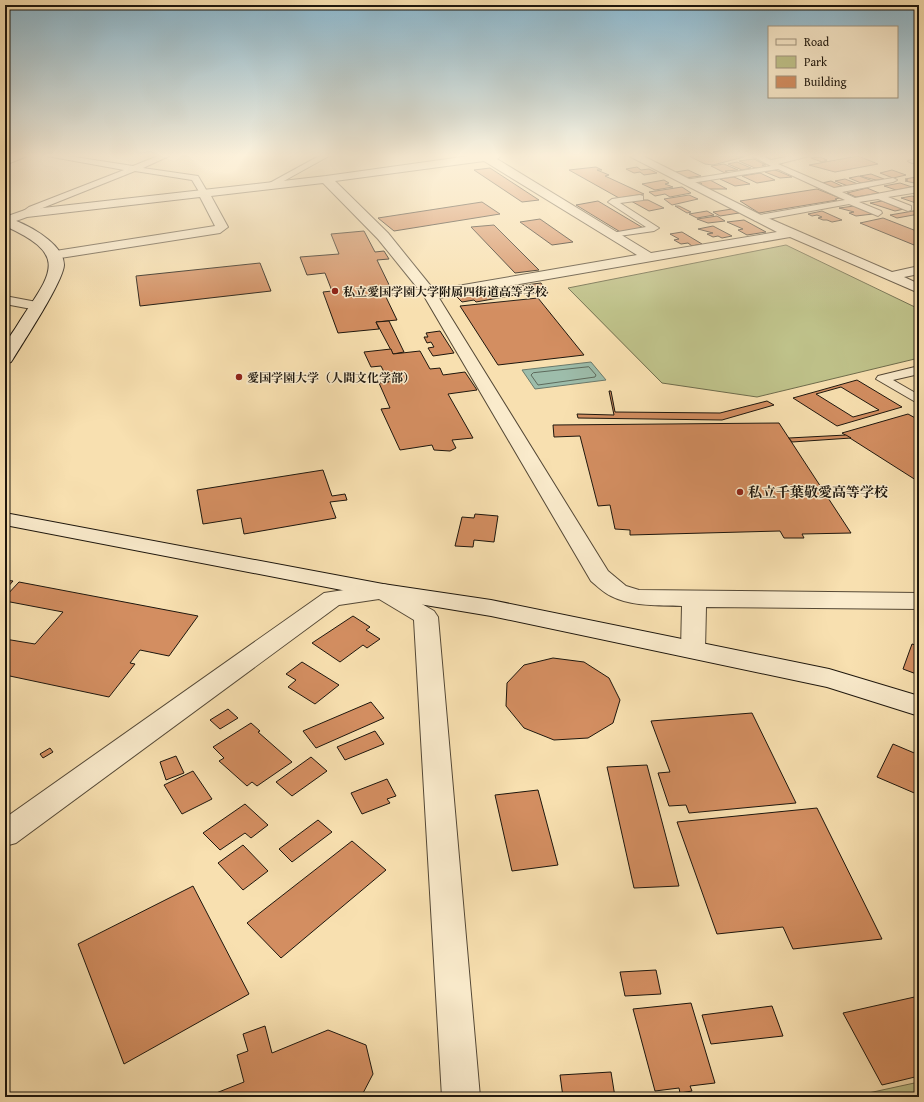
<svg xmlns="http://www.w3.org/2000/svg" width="924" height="1102" viewBox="0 0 924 1102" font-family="'Gentium Book Plus','Noto Serif JP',serif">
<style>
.green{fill:#bfc28a;stroke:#6e6c4c}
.water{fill:#9dbdab;stroke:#6a7a6c}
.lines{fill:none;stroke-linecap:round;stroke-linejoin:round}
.shore{stroke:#5d6a5c;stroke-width:1}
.building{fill:#d38e61;stroke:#1d160d;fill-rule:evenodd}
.lane-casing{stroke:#544836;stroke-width:2}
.street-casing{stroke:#544836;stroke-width:2}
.secondary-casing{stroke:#1d160d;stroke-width:2}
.lane{fill:#faebcc;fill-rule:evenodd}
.street{fill:#faebcc;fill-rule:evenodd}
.secondary{fill:#faebcc;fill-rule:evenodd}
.poi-dot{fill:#8f2418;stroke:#faebcc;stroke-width:1.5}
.labels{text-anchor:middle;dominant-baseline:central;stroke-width:3;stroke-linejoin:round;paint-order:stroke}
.far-poi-label{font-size:12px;font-weight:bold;fill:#1d160d;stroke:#faebcc;text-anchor:start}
.poi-label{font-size:14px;font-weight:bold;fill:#1d160d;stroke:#faebcc;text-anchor:start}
</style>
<rect width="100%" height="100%" fill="#f8e0b0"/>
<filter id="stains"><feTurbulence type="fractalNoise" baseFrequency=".005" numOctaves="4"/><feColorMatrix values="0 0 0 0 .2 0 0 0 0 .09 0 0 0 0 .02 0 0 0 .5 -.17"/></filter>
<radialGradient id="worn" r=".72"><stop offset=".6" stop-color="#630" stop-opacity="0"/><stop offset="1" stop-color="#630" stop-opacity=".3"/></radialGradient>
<!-- green -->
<g class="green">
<polygon points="786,245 919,309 919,358 757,397 662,383 568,288"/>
<polygon points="919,1082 919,1097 850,1097"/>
</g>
<!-- water -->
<polygon class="water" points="591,362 606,380 535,389 522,370"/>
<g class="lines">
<!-- shore -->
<polygon class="shore" points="589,367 596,375 595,377 538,385 531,375 533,373"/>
</g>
<!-- building -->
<g class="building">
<polygon points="689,156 742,156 744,157 713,165 705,164"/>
<polygon points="858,156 878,164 835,172 809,165"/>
<polygon points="820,157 827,160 824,160 827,161 822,162 811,158"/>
<polygon points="754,159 766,165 762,165 766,167 755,168 739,161"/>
<polygon points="737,162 751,168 742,170 728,164"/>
<polygon points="724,164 738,170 725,171 729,173 725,173 711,166"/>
<polygon points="596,167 602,170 597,170 609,175 605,176 644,194 619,198 569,170"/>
<polygon points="637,167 641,170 649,169 657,173 644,175 640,172 634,173 626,169"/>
<polygon points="490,168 539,200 522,202 474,170"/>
<polygon points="688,170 701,176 685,178 676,173 678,173 676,172"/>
<polygon points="774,170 778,171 792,177 780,178 765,172"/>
<polygon points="892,170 906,175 893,178 880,173"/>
<polygon points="760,173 775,180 757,183 742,176"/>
<polygon points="871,174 884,179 876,180 860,176"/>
<polygon points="859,176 873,181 861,183 849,178"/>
<polygon points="734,177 750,184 735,186 720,179"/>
<polygon points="916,177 919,179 919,184 905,181 908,180 905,179"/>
<polygon points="845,179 858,184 848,186 835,181"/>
<polygon points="664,180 669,183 665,184 673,187 655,190 642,184"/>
<polygon points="710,180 727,189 709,189 699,184 702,184 699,182"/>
<polygon points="831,181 842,186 834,188 822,183"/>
<polygon points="900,183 912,187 896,190 884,186"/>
<polygon points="682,187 691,193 670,197 665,194 655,196 649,192"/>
<polygon points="867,188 879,193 856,197 847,193"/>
<polygon points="817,189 840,198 835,199 837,200 759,213 740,201"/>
<polygon points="689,195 698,199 672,205 664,199"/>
<polygon points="912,196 919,198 919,204 901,198"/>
<polygon points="638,200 648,200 664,208 649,211 631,201"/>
<polygon points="598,201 645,229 622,233 576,205"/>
<polygon points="882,201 904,209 895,211 870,203"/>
<polygon points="482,202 500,214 394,231 378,218"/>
<polygon points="675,206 679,206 691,212 687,213"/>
<polygon points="854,206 873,214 856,216 849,213 854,212 839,208"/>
<polygon points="732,209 739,213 720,216 713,212"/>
<polygon points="919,210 919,214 897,218 890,215"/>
<polygon points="707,211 714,215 697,218 689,214"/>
<polygon points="822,211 842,220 832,222 827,220 823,220 818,218 822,217 817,215 812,216 808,214"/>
<polygon points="717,216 725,221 708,223 697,219"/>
<polygon points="883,218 919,232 919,247 860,223"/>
<polygon points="540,219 573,242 552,245 520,222"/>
<polygon points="744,220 766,232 747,235 738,230 743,229 727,222"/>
<polygon points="494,225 539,270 515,273 471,227"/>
<polygon points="713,226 732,236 722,238 718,236 713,237 707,234 713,233 698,229"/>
<polygon points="364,231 375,252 384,251 389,259 377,260 394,295 385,295 397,320 376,322 379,329 338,333 323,292 332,291 325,273 307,275 300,257 339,254 331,234"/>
<polygon points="682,232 702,244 692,246 688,243 681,244 674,240 679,239 670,234"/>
<polygon points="260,263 271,291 140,306 136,276"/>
<polygon points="541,283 548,293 525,295 518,286"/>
<polygon points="512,287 521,294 476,302 474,300 462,302 456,296"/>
<polygon points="538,298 584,355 498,365 460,306"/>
<polygon points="389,321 404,352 393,354 376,322"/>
<polygon points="440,331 454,353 433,356 428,348 434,347 431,342 427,343 424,337 428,337 426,333"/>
<polygon points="391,349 393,354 420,351 430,369 440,368 443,375 465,372 477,390 448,394 473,438 452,440 456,448 450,451 434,450 432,445 400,450 381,409 390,408 379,383 389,382 381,366 371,367 364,352"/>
<path d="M857 380 902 407 837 426 793 398ZM841 387 879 410 853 417 816 394Z"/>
<polygon points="609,391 611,391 615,412 720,413 767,401 774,405 722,420 578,418 577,414 614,415"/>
<polygon points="908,414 919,420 919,482 842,433"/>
<polygon points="779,423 851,533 802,534 804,538 784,538 780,531 630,535 630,530 615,529 610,505 598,506 580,436 554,437 553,425"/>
<polygon points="846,435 851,438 792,442 789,438"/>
<polygon points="323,470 332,496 345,494 347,500 330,502 336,518 244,534 241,518 203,524 197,490"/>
<polygon points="475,514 498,516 494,542 474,540 473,547 455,546 462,517 474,518"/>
<polygon points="5,580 13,581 6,589 5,588"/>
<polygon points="19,582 198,616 169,656 140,650 130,663 135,664 109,697 5,675 5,639 35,644 63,612 5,601 5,597"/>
<polygon points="353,616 370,627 366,630 380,639 367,648 363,645 340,662 312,643"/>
<polygon points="912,644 919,646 919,675 903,669"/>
<polygon points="553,658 584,662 609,678 620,700 613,723 588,738 554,740 524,728 506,706 507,683 524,665"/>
<polygon points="302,662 339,685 315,704 288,687 296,680 286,674"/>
<polygon points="371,702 384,718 316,748 303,731"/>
<polygon points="228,709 238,718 220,729 210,720"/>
<polygon points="752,713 796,803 689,813 686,805 669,806 658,773 670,772 651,721"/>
<polygon points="251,723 260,731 258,732 292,762 257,786 252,782 247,786 219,761 224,758 213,747"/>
<polygon points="375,731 384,744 345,760 337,747"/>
<polygon points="893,744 919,755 919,795 877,777"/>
<polygon points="50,748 53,752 43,758 40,754"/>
<polygon points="176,756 184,773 166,780 160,762"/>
<polygon points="311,757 327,771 292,796 276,782"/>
<polygon points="647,765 679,886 634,888 607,767"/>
<polygon points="193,771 212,799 182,814 164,785"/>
<polygon points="387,779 396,796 387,799 390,803 362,814 351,793"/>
<polygon points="538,790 558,865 512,871 495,795"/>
<polygon points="245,804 268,825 251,838 245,833 220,850 203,833"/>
<polygon points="817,808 882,939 793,949 783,927 717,934 677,822"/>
<polygon points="318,820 332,832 292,862 279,849"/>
<polygon points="352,841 386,870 281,958 247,923"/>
<polygon points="243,845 268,871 243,890 218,863"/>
<polygon points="193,886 249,994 124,1064 78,944"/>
<polygon points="656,970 661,994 625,996 620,972"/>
<polygon points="919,996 919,1068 915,1069 919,1076 882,1085 843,1013"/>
<polygon points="691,1003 715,1083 690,1086 692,1091 680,1093 679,1088 655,1091 633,1009"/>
<polygon points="772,1006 783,1036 711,1044 702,1015"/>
<polygon points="265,1026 272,1053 328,1030 366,1045 373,1074 361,1097 206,1097 244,1082 237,1055 248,1051 243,1034"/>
<polygon points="611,1072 615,1097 563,1097 560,1075"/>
</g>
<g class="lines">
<!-- lane casing -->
<g class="lane-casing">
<g id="lane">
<polygon points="47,156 68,156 133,166 158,156 169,156 143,168 198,176 208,193 204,196 201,195 192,180 135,171 35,211 28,216 22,216 22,212 29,207 124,170"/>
<polygon points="319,156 329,156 273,187 267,187 266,185"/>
<polygon points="752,156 762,156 771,160 791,156 809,156 778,164 834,188 893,178 897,180 893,182 842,192 855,198 919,186 919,192 888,197 911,206 911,210 908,211 878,199 859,202 881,211 882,213 878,216 849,204 757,221 754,220 754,216 845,200 778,169 685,184 681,182 685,180 771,166"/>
<polygon points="919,158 919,162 912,163 908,161"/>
<polygon points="640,195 643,196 643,200 620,203 659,228 654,231 612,237 612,233 646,227 608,202 612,199"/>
<polygon points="919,366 919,374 893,380 919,395 919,404 876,379 878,376"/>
</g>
</g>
<!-- street casing -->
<g class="street-casing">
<g id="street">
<polygon points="10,156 27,156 5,165 5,158"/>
<path d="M469 156H501L497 159 651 253 777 232 629 156H643L761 215 892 272 919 266V274L904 277 919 284V293L790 237 439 298 608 571 626 586 639 590 919 593V609L706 607 705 650 702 656 693 658 684 656 681 650 682 606C658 605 633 607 611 596 604 593 597 586 591 581L424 296 378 239 323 183 211 196 228 227 220 233 54 259 49 258 47 255 49 252 215 226 200 197 27 217 5 225V217L25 210 326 176ZM484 161 637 255 434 290 388 233 335 181Z"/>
<polygon points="5,296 42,303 44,306 42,309 37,310 5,304"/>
<polygon points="383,584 391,586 434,611 438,617 480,1097 442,1097 414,620 379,599 339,605 16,843 5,846 5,818 324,593"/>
</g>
</g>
<!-- secondary casing -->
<g class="secondary-casing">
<g id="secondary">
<path d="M5 217C23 222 64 242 64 265 63 282 24 341 13 359L11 362 5 364C5 358 4 350 5 345 8 338 14 331 18 324 50 274 72 256 5 226Z"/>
<polygon points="5,513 383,584 491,600 829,669 919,696 919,716 827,687 491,616 383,598 5,525"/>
</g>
</g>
<!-- lane -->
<use href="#lane" class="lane"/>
<!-- street -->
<use href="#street" class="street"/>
<!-- secondary -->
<use href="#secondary" class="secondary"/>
</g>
<!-- sky -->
<linearGradient id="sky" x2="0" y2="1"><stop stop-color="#8ab8d0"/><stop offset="0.5" stop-color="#fcf1db"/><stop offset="1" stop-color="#fcf1db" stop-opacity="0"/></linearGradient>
<rect width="924" height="311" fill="url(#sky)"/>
<!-- markers -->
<g class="poi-dot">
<circle cx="335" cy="291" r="4"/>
<circle cx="239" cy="377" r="4"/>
<circle cx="740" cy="492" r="4"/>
</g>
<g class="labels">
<!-- far-poi labels -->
<g class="far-poi-label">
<text x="343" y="291">私立愛国学園大学附属四街道高等学校</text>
<text x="247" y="377">愛国学園大学（人間文化学部）</text>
</g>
<!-- poi labels -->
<g class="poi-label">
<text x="748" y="492">私立千葉敬愛高等学校</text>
</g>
</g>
<!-- margin -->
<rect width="924" height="1102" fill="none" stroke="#f8e0b0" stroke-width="20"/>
<rect x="6" y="6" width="912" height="1090" fill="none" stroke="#1d160d" stroke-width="2"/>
<rect x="10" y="10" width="904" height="1082" fill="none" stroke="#1d160d"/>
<!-- legend -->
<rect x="768" y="26" width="130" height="72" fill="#faebcc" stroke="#a29680"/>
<rect x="776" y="39" width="20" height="6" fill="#faebcc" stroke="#a29680"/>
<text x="804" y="46" font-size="12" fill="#1d160d">Road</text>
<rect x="776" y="56" width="20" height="12" fill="#bfc28a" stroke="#a29680"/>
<text x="804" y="66" font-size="12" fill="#1d160d">Park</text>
<rect x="776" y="76" width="20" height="12" fill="#d38e61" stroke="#a29680"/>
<text x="804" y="86" font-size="12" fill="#1d160d">Building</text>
<rect width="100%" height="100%" filter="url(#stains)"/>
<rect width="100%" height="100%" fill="url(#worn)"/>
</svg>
